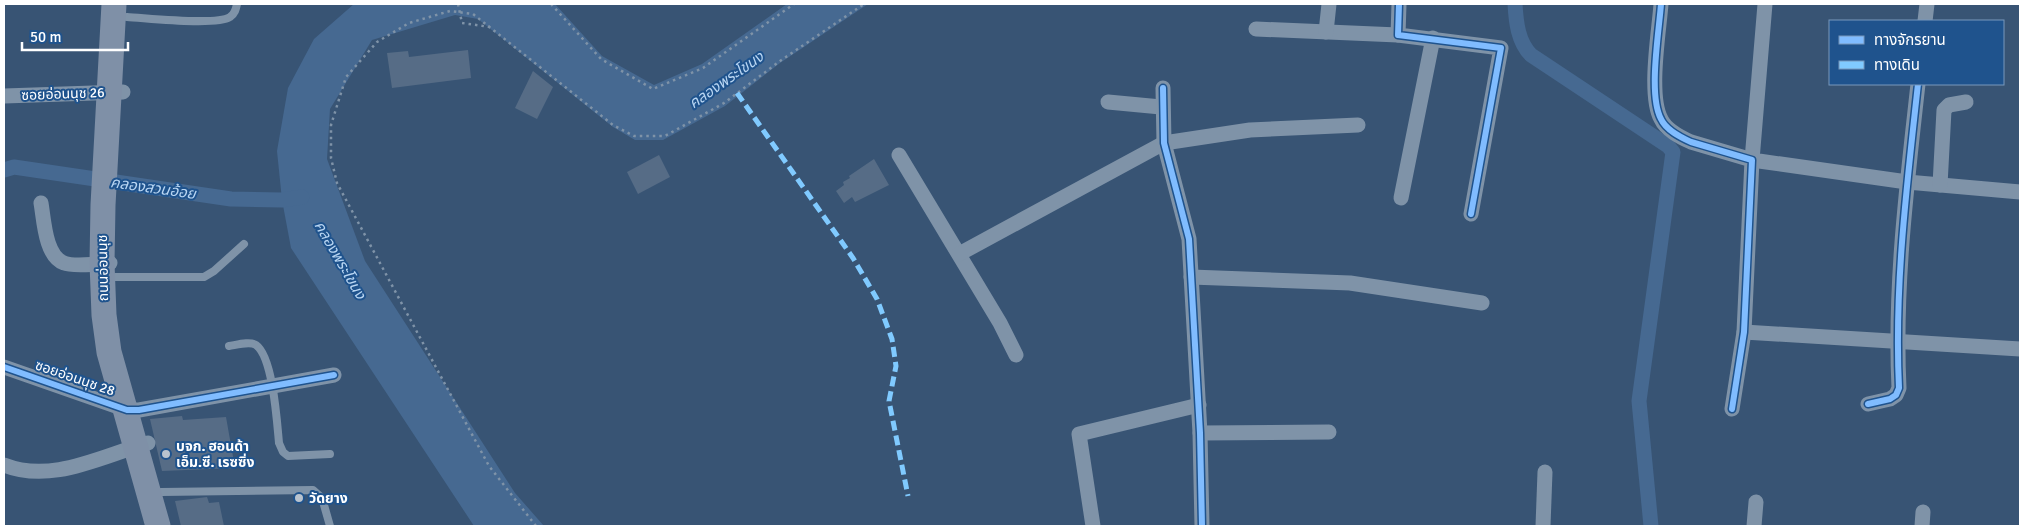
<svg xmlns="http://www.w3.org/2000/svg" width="2024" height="530" viewBox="0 0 2024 530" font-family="Signika,'Noto Sans Thai',sans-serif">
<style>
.water{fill:#466991}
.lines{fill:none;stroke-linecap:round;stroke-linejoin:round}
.canal{stroke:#466991;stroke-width:15}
.building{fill:#566c86}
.path{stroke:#7f93a8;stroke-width:2.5;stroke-dasharray:2.5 4;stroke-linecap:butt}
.lane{stroke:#7f93a8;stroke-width:8}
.street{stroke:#7f93a8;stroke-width:15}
.primary{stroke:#7f90a7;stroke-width:25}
.quiet{stroke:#80caff;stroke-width:5;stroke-dasharray:10 5;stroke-linecap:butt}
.cycleway-casing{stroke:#1f538d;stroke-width:9}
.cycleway{stroke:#80bcff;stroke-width:6}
.poi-dot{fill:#b9c3ce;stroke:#1f538d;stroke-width:2}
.labels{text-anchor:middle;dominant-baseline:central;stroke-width:4;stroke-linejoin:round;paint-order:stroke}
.street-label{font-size:14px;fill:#fff;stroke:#1f538d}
.poi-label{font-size:14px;font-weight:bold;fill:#fff;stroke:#1f538d;text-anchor:start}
.water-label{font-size:15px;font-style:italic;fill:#b9d6f3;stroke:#1f538d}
</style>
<rect width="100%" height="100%" fill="#385474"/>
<!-- water -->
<polygon class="water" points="354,4 555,4 602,56 654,85 702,64 787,4 868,4 780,63 725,106 663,140 635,140 613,127 478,19 455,15 372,40 330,109 327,159 365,261 515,493 544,526 474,526 291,248 282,200 277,151 288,88 314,39"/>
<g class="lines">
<!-- canal -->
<g class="canal">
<path d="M1515 4C1516 22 1518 42 1531 55L1668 146 1673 152 1639 401 1651 526"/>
<polyline points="4,170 14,167 231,199 282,200 302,197"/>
</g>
</g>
<!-- building -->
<g class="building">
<polygon points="468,50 471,78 392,88 387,53 408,51 409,57"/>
<polygon points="533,71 553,87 537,119 515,108"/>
<polygon points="659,155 670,177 638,194 627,172"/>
<polygon points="874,159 889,185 855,202 852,197 844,203 836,191 844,185 843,182 850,178 849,176"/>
<polygon points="182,416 183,420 226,417 235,468 162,471 150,419"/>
<polygon points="207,497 209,503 219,502 224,526 181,526 175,501"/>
</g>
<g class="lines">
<!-- path -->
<g class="path">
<polyline points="458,4 462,23 490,27"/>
<polyline points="551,4 601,59 653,89 703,68 794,4"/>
<polyline points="536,526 489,466 337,183 331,158 331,125 346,77 377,42 409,23 450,11 473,14 613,125 634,136 665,136 724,103 780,61 864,4"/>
</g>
<!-- lane -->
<g class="lane">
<path d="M127 17C147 18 216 26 230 17 235 14 236 9 237 4"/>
<polyline points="115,277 204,277 214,271 244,244"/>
<path d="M229 346C236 345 250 341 256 345 273 357 277 422 279 443L283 452 288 456 330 454"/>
<polyline points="161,492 313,490 322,498 330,526"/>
</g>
<!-- street -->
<g class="street">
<polyline points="1399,4 1398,35 1501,48 1471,214"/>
<path d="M1661 4C1659 32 1648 95 1661 119 1666 130 1680 137 1691 142L1752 160 1744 332 1732 409"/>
<polyline points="1765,4 1752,160 1907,182 2020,192"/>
<polyline points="1925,21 1927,4"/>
<polyline points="1256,29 1398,35"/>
<polyline points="1326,32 1329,4"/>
<polyline points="1163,88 1164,143 1189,239 1200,433 1202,526"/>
<polyline points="4,96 123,92"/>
<polyline points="1108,102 1161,107"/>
<polyline points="899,155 1000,323 1016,355"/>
<polyline points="1940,185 1944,110 1949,105 1966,102"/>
<polyline points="1401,198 1433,38"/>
<path d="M41 203C44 220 45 256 64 263 73 267 99 264 110 263"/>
<polyline points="959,254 1164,143 1250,130 1358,125"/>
<polyline points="1191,277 1350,283 1482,303"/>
<polyline points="1744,332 2020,349"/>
<polyline points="4,367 127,410 139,410 334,375"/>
<path d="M1868 404 1890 399 1896 395 1899 388C1894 287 1907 184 1918 84"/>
<polyline points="1200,433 1329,432"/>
<path d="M4 465C52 484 101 456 148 443"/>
<polyline points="1093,526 1079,434 1199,405"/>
<polyline points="1543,526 1545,472"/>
<polyline points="1754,526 1756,502"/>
<polyline points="1922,526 1923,512"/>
</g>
<!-- primary -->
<polyline class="primary" points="114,4 103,205 102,263 104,315 109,352 158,526"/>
<!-- quiet -->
<polyline class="quiet" points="737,93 853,258 877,299 892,339 896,366 889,401 908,496"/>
<!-- cycleway casing -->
<g class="cycleway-casing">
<g id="cycleway">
<polyline points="1399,4 1398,35 1501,48 1471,214"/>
<path d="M1661 4C1659 32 1648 95 1661 119 1666 130 1680 137 1691 142L1752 160 1744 332 1732 409"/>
<polyline points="1163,88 1164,143 1189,239 1200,433 1202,526"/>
<polyline points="4,367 127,410 139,410 334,375"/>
<path d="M1868 404 1890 399 1896 395 1899 388C1894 287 1907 184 1918 84"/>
</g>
</g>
<!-- cycleway -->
<use href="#cycleway" class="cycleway"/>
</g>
<!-- markers -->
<g class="poi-dot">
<circle cx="166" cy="454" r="5"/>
<circle cx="299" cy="498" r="5"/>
</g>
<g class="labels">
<!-- street labels -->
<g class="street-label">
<text transform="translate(63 94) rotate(-2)">ซอยอ่อนนุช 26</text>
<text transform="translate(103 268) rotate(-91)">ถนนอ่อนนุช</text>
<text transform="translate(75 378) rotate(19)">ซอยอ่อนนุช 28</text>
</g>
<!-- poi labels -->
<g class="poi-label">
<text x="176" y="446">บจก. ฮอนด้า<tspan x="176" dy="16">เอ็ม.ซี. เรซซิ่ง</tspan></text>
<text x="309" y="498">วัดยาง</text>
</g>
<!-- water labels -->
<g class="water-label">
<text transform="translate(726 80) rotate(-35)">คลองพระโขนง</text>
<text transform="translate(153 188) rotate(8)">คลองสวนอ้อย</text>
<text transform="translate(340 260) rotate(60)">คลองพระโขนง</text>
</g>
</g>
<!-- border -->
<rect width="2024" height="530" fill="none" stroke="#ffffff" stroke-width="10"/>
<!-- legend -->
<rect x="1829" y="20" width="175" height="65" fill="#1f538d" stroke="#7998bb"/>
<rect x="1839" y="36" width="25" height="8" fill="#80bcff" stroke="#7998bb"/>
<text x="1874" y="45" font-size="15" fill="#ffffff">ทางจักรยาน</text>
<rect x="1839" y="61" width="25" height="8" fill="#80caff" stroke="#7998bb"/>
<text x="1874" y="70" font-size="15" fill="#ffffff">ทางเดิน</text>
<!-- scale -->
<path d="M22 42v8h106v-8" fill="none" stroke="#ffffff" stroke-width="2.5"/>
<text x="30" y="42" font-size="15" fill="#ffffff" stroke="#1f538d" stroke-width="4" paint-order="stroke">50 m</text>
</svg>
